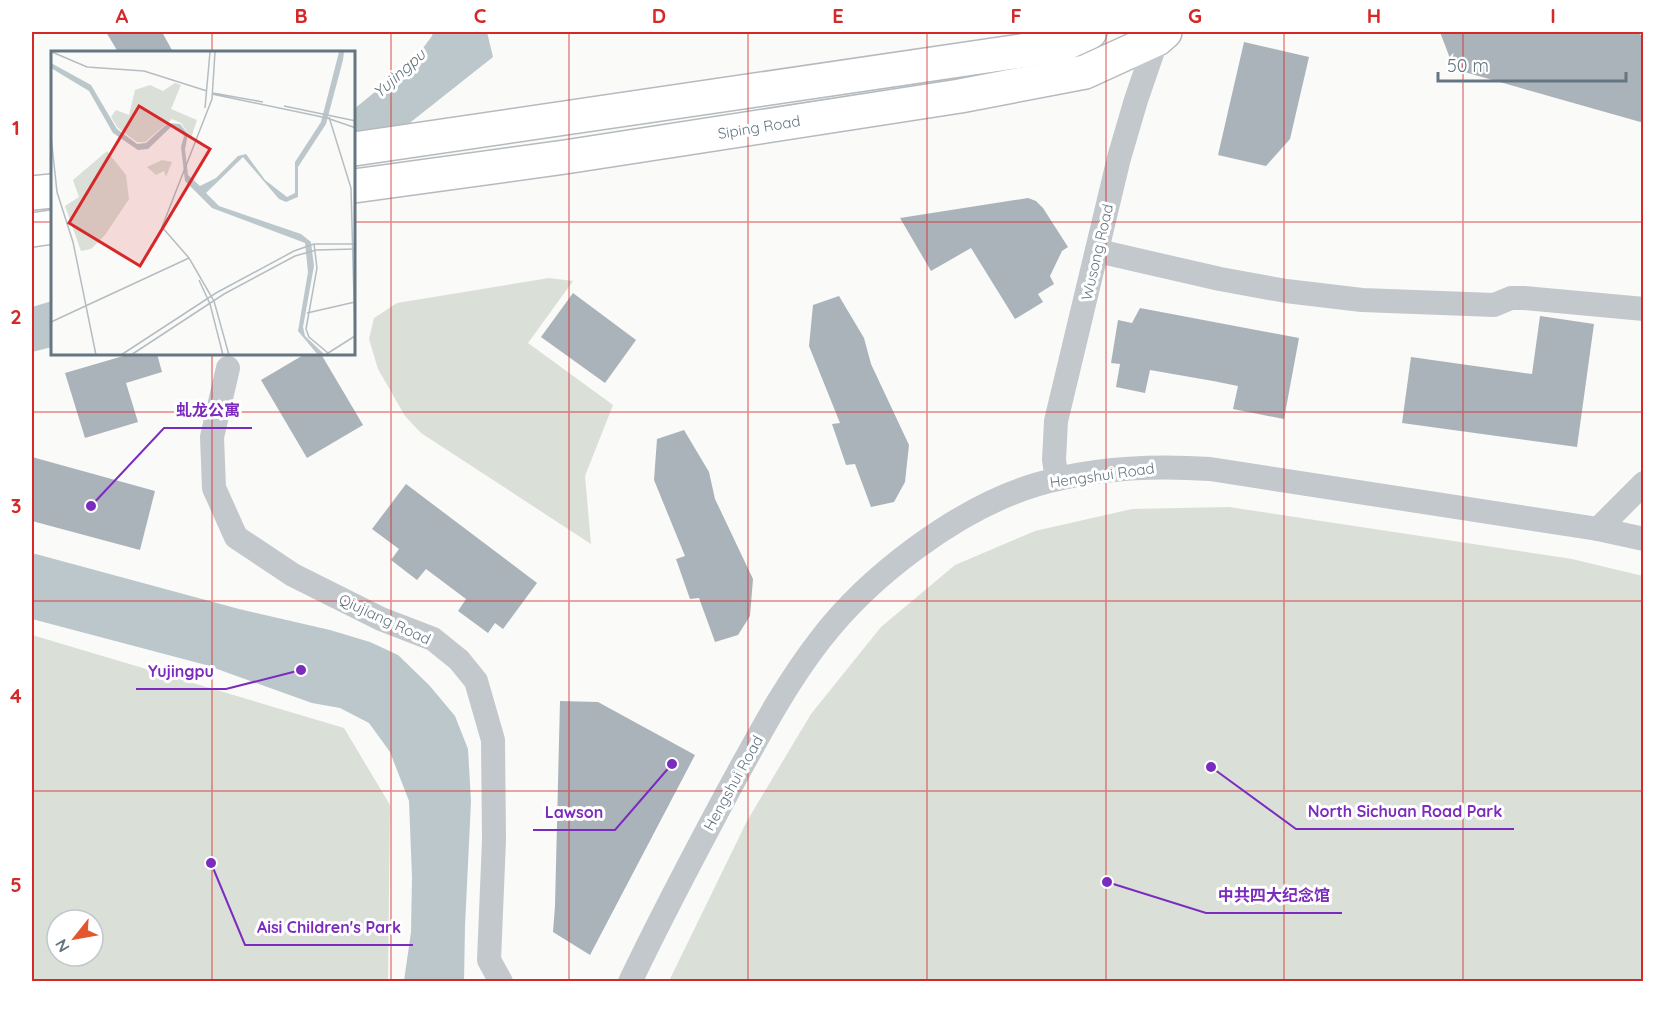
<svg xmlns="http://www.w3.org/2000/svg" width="1675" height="1013" viewBox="0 0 1675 1013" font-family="Quicksand,'Noto Sans SC',sans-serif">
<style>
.green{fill:#dadfd7;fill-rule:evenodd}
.water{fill:#bbc7cb}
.building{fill:#aab3b9}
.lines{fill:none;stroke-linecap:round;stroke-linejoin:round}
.primary-casing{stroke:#b5babe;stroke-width:36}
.minor{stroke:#c3c8cc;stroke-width:24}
.primary{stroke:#fff;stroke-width:33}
.grid{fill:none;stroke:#d62828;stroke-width:1.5;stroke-opacity:0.55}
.labels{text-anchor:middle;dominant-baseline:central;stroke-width:6;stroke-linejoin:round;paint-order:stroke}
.street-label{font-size:15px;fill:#657683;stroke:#fff}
.water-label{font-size:16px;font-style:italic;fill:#60757c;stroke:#fff}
.inset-road{fill:none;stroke:#b5bdc2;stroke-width:1.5}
.view{fill:#d62828;fill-opacity:0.15;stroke:#d62828;stroke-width:3}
.inset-edge{fill:none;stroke:#657683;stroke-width:3}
.leader{fill:none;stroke:#7b2cbf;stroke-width:2}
.callout-dot{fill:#7b2cbf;stroke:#fff;stroke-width:2}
.callout-label{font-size:16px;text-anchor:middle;font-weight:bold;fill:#7b2cbf;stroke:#fff;stroke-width:6;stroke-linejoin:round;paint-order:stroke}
.neatline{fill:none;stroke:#d62828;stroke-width:2}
.grid-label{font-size:20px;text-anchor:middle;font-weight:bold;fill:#d62828}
</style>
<rect width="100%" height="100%" fill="#fafaf8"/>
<!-- green -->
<g class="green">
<polygon points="549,278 573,281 528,343 613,405 585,476 591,544 421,433 405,416 378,369 369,339 374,318 397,303"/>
<polygon points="1229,507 1572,559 1643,576 1643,981 669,981 747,821 811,714 881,627 955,565 1035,531 1132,509"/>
<path d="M32 635 344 728 390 805 388 981H32ZM57 920H93V956H57Z"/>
</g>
<!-- water -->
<g class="water">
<polygon points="433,32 487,32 493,57 354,167 354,109 414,60 432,36"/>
<polygon points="52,301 52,347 32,352 32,307"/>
<polygon points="32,553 239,609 330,630 370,642 398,655 429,685 455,716 468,749 471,801 465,926 464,981 404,981 411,932 412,877 409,801 390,752 369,723 340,708 312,703 206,665 32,619"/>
</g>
<!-- building -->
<g class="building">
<polygon points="106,32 162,32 173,52 118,52"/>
<polygon points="1440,32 1636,32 1644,37 1644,123 1454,69"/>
<polygon points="1244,42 1309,57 1290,139 1266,166 1218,155"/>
<polygon points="1028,198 1036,201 1043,208 1068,247 1062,251 1050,276 1054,284 1038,294 1043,302 1015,319 971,248 931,271 900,218"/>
<polygon points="573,293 636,340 605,383 541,337"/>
<polygon points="839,296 864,338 871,364 909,445 905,482 894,502 871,507 855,464 846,465 832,424 840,423 809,346 813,305"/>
<polygon points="1140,308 1299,338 1284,419 1233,409 1238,386 1213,381 1150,370 1145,393 1116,387 1120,364 1111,363 1118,320 1132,323"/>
<polygon points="1540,316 1594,324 1577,447 1402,423 1411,357 1532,374"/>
<polygon points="130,354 157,354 162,372 126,383 138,422 85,438 65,373"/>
<polygon points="305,354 321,354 363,425 307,458 261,380"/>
<polygon points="684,430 709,472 715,499 753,579 750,616 738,635 715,642 699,598 690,599 676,559 685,556 654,480 657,439"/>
<polygon points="32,457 155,491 140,550 32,521"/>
<polygon points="406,484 537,583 503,629 495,623 488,633 458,611 466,599 426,569 417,580 391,560 399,549 372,529"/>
<polygon points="560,701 598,702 695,755 590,955 553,932 555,906"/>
</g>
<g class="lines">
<!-- primary casing -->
<g class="primary-casing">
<g id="primary">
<polyline points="354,149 1021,51 1066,43 1090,32"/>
<polyline points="354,186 565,157 960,96 1085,72 1157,39 1165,32"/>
<polyline points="32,193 52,191"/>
<polyline points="32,230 52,227"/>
</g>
</g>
<!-- minor -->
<g class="minor">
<polyline points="1098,251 1220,279 1286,291 1362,300 1494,305 1511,298 1524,298 1644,309"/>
<polyline points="228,368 212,437 214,488 236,537 293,575 381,619 433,639 459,660 476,681 493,740 494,840 489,960 501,982"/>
<polyline points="1057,479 1054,460 1056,421 1119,158 1136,100 1157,39"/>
<polyline points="1598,529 1644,483"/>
<path d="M630 982C662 915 697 849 732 784 759 735 785 685 820 640 869 576 957 509 1035 485 1091 468 1152 465 1210 469L1598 529 1644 539"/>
</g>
<!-- primary -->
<use href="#primary" class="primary"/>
</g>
<!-- grid -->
<path class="grid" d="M212 32V52M391 32V982M569 32V982M748 32V982M927 32V982M1106 32V982M1284 32V982M1463 32V982M32 222H52M354 222H1644M212 354V982M32 412H1644M32 601H1644M32 791H1644"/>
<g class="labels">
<!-- street labels -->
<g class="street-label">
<text transform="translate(759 127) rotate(-9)">Siping Road</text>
<text transform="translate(1097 252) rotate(-77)">Wusong Road</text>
<text transform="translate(1102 475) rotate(-8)">Hengshui Road</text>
<text transform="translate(385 619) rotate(25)">Qiujiang Road</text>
<text transform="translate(733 783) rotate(-61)">Hengshui Road</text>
</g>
<!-- water labels -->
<g class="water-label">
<text transform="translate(399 73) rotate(-42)">Yujingpu</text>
</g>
</g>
<!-- overview -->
<g transform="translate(51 51)">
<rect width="304" height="304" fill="#fafaf8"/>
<path d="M124 32 130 34 120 58 146 69 140 87 130 72 121 68 94 91H86L67 77 60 66 65 59 78 64 84 39 99 34 112 40ZM56 100 75 124 78 148 54 184 40 198 30 200 14 155 28 146 22 129ZM111 109 121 111 115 126 113 120 105 124 96 116Z" fill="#dadfd7"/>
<path d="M288 1H293L292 9 275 73 247 116V146L235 151 228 148 192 106 155 142 168 155 250 183 260 191 263 215 252 276 254 285 274 304H267L247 280 257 221 254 192 161 157 134 130 130 96 133 85 126 76H120L97 98 87 99 62 82 38 40 0 17V12L40 34 66 78 86 93 95 92 117 72 129 73 137 83 134 98 137 124 149 135 165 127 187 105 195 103 214 129 236 146 244 142V111L270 71Z" fill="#bbc7cb"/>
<path class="inset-road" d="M1 1 36 16 93 20 156 40M164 1 161 48 111 176 138 207 163 250 178 304M162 42 212 51M161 43 276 67 305 77M233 55 305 70M154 57 159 1M278 66 300 137 304 285M0 85 6 141 22 191 45 304M263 193 266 217 255 278 258 286 277 302M148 229 159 253 172 304M256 262 304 251M0 271 138 207M70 304 165 242 243 200 263 193H305M80 304 173 243 244 205 265 199 305 198M274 304 304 285"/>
<path class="view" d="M88 55 159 98 89 215 18 172Z"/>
<rect width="304" height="304" class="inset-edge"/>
</g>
<!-- callouts -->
<path class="leader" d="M91 506L164 428H252M301 670L226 689H136M1211 767L1296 829H1514M672 764L615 830H533M1107 882L1206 913H1342M211 863L245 945H413"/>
<g class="callout-dot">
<circle cx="91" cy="506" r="6"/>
<circle cx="301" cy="670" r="6"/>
<circle cx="1211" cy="767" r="6"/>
<circle cx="672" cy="764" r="6"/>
<circle cx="1107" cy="882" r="6"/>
<circle cx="211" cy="863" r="6"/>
</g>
<g class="callout-label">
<text x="208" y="416">虬龙公寓</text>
<text x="181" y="677">Yujingpu</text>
<text x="1405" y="817">North Sichuan Road Park</text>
<text x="574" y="818">Lawson</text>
<text x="1274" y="901">中共四大纪念馆</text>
<text x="329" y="933">Aisi Children's Park</text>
</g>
<!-- border -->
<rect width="1675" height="1013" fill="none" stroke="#ffffff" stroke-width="66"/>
<!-- north arrow -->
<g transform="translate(75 938) rotate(239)"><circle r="28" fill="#ffffff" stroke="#c1c8cd" stroke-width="1.5"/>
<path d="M0-4.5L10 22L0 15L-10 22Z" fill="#e4572e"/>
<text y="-9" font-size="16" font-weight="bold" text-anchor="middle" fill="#657683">N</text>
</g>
<!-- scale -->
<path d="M1438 72v9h188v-9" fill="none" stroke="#657683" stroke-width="3"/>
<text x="1447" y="72" font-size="18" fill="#657683" stroke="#ffffff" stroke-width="4.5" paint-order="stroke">50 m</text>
<rect x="33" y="33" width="1609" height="947" class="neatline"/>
<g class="grid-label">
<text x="122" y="23">A</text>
<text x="301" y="23">B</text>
<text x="480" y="23">C</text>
<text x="659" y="23">D</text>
<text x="838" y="23">E</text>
<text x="1016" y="23">F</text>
<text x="1195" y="23">G</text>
<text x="1374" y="23">H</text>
<text x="1553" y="23">I</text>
<text x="16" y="135">1</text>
<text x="16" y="324">2</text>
<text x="16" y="513">3</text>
<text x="16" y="703">4</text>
<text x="16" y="892">5</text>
</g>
</svg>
